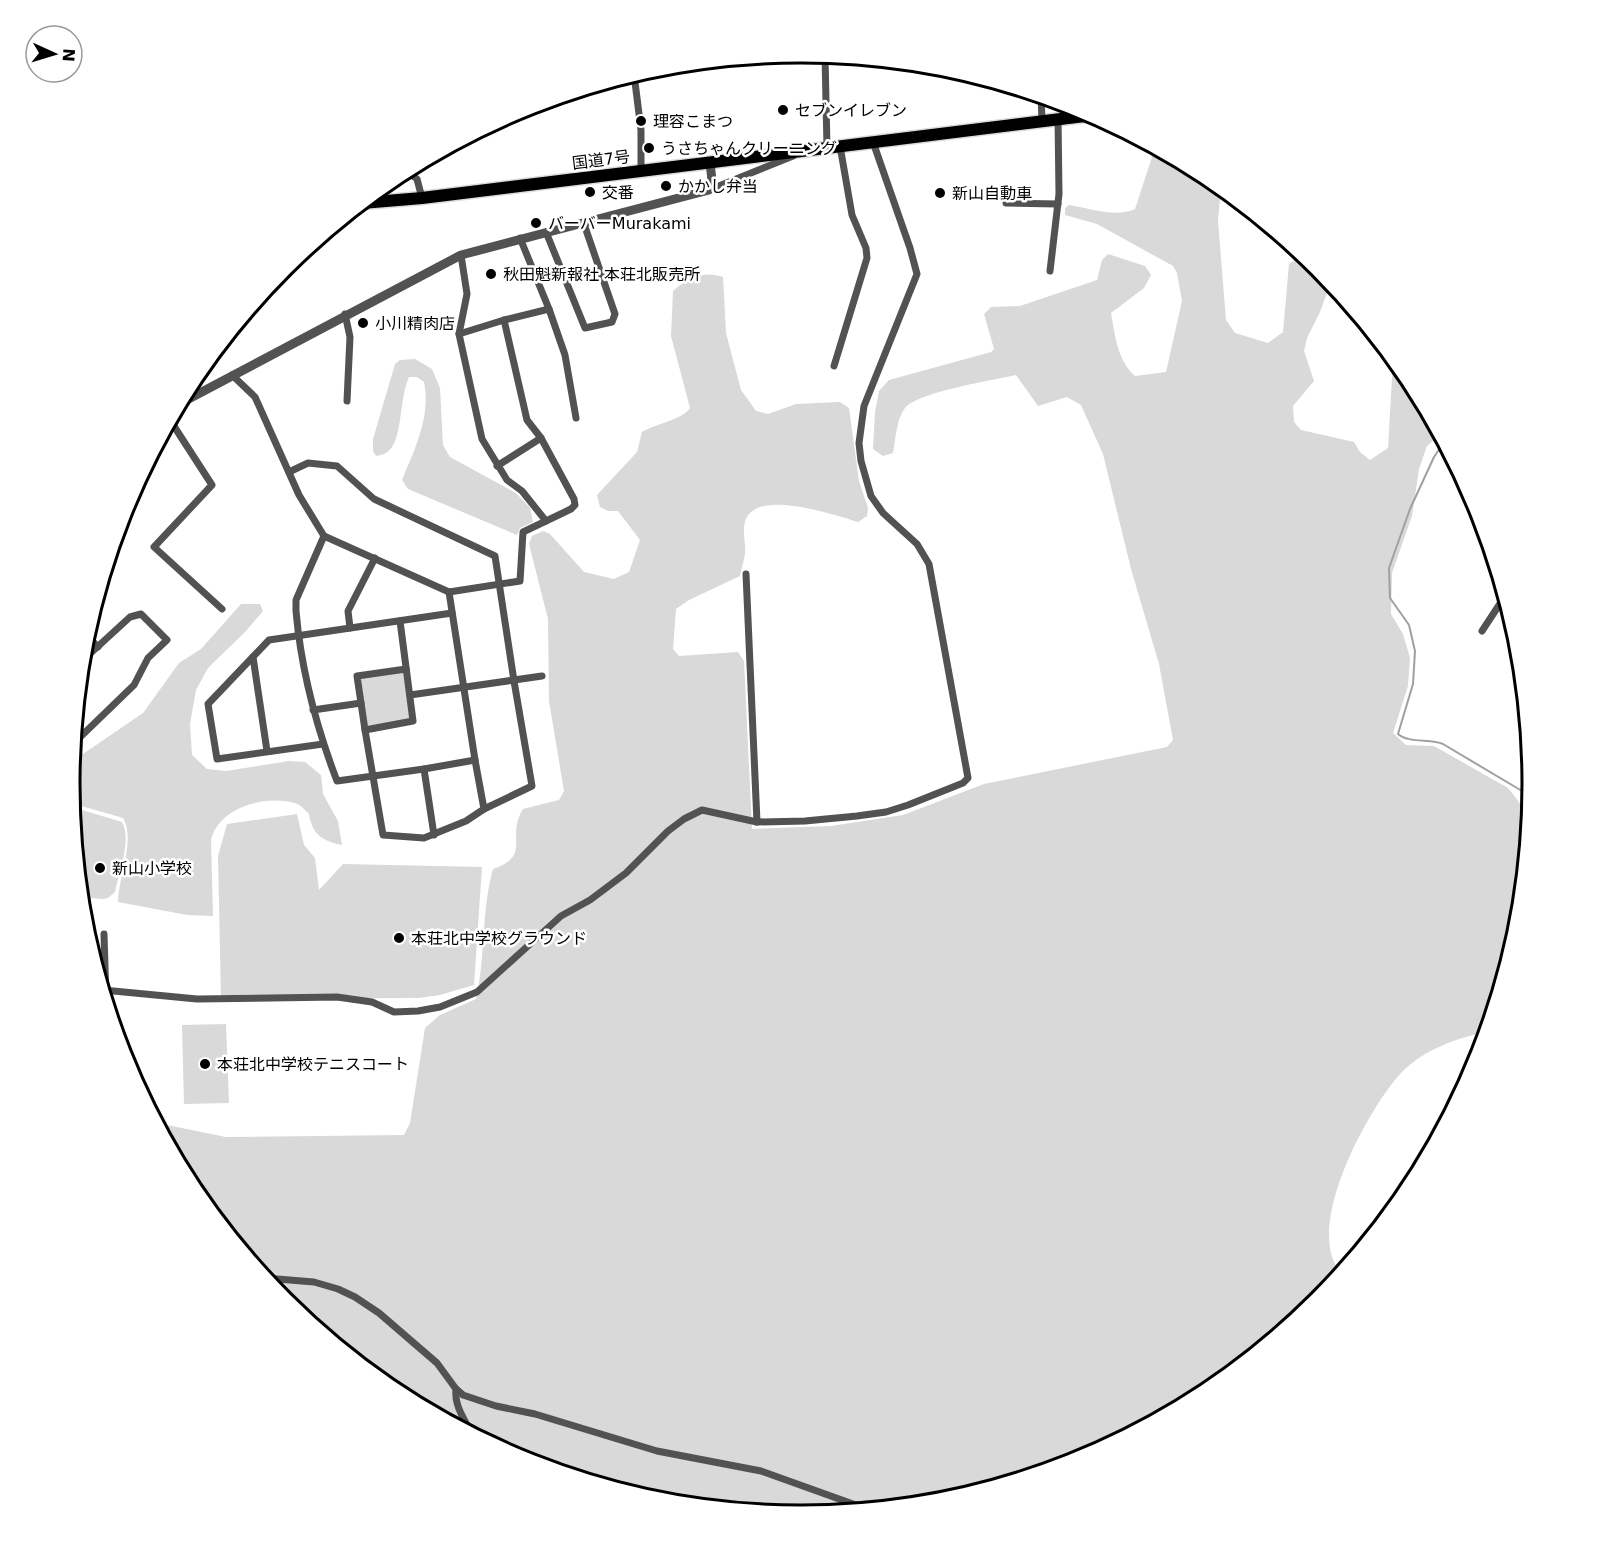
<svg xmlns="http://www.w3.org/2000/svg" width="1602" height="1568" viewBox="0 0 1602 1568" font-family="'DejaVu Sans','Noto Sans JP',sans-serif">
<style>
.green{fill:#d9d9d9}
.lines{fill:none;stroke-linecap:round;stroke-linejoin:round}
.stream{stroke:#a0a0a0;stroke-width:2}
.trunk-casing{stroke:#dbdbdb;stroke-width:15}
.minor{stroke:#525252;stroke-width:7}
.tertiary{stroke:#525252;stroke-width:9}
.trunk{stroke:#000;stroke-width:12}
.poi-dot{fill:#000;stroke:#fff;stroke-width:2}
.labels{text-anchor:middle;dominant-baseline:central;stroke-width:5;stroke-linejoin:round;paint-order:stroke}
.poi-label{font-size:16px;fill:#000;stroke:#fff;text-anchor:start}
.street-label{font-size:16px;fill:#000;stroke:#fff}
.rim{fill:none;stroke:#000;stroke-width:3}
</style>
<rect width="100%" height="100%" fill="#fff"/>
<!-- green -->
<g class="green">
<path d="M1155 148 1208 176 1221 187 1218 221 1226 320 1235 333 1268 343 1283 332 1289 264 1296 259 1314 263 1331 282 1320 312 1307 338 1304 351 1314 381 1293 406 1294 422 1301 430 1354 442 1360 452 1370 460 1388 448 1393 361 1395 360 1409 378 1440 435 1427 446 1419 469 1412 516 1392 573 1391 614 1403 634 1410 658 1408 686 1393 733 1406 745 1434 746 1508 788 1519 802 1529 824 1518 927 1487 1032C1456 1038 1423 1050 1401 1073 1368 1109 1302 1229 1341 1273L1318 1301 1207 1392 1081 1460 943 1502 801 1515 658 1501 521 1460 394 1392 284 1301 193 1190 157 1123 226 1137 404 1135 410 1123 425 1028 440 1015 476 999C486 956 481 911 493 869 533 855 505 838 523 809L559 800 564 791 549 701 548 619 529 544 532 536 543 531 550 534 584 572 614 579 629 572 640 540 618 511H608L600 507 597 495 637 452 642 432C655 424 682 420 690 408L671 336 673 291C686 278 706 270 723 277L726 333 741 390 756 411 768 414 796 404 840 402 849 408 859 481 868 508 867 516 858 522C835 515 762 490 747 517 741 526 746 543 745 554 744 561 741 569 740 576L689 600 676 609 673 649 679 656 738 652 744 661 752 829 831 826 903 815 984 784 1167 747 1173 740 1159 664 1131 569 1103 454 1081 405 1067 397 1038 406 1016 375C994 380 918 392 905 408 896 420 896 438 893 453L883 456 873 449 875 412 879 391 889 380 991 352 994 349 984 314 991 307 1020 306 1097 280 1102 260 1108 254 1145 266 1151 275 1144 288 1111 313C1115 335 1117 360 1135 376L1166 372 1182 301 1177 273 1173 266 1097 224 1065 215V208L1069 205C1088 208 1117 218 1135 209Z"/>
<path d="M415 359 432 369 440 388 443 445 450 457 516 493 530 508 533 522 520 528 517 535 408 489 402 480C415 449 431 416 424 382L417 377H409C400 396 402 433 392 447 388 453 383 455 376 456L373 451V439L395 364 400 360Z"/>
<path d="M241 604H260L263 611 246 631 208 668 196 690 190 724 192 755 207 769 226 771 289 761 305 762 321 775 323 794 338 821 342 845C323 841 312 835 309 814 305 810 300 804 294 803 264 795 219 807 211 840L213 916 187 915 118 902C118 878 136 839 123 818L71 803 70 784 72 757 77 758 143 713 179 663 201 649Z"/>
<polygon points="406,669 413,721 365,730 357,676"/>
<path d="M72 807 122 822C132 840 119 872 115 892L108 898 102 899 81 897Z"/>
<polygon points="297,814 304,845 315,858 319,890 343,864 482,867 474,985 440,995 419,998 221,999 218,856 227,824"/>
<polygon points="226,1024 229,1103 184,1104 182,1025"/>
</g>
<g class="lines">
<!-- stream -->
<path class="stream" d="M1444 442 1434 457 1410 509 1389 568 1390 598 1409 625 1415 651 1413 684 1398 734C1408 743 1430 739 1443 744L1522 791 1531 804"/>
<!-- trunk casing -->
<g class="trunk-casing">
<polyline id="trunk" points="362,203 422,198 1093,115"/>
</g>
<!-- minor -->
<g class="minor">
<polyline points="825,55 827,148"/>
<polyline points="634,74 641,130 641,172"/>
<polyline points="1041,96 1042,120"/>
<polyline points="405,170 417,179 422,198"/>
<polyline points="709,190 793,156"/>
<polyline points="1006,203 1058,204"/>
<polyline points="546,232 585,328 612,322 615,314 584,224"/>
<polyline points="461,255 467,294 459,334 482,439 507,480 522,491 546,521"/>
<polyline points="1050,271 1059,194 1058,118"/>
<polyline points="549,309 565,355 576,418"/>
<polyline points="345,314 350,337 347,401"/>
<polyline points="459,334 504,320"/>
<polyline points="834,366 867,258 866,248 852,215 840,146"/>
<polyline points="232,375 255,397 299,495 324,536 449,592 520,581 523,532 571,509 575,505 574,499 541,438 527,420 504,320 549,309 520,238"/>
<polyline points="190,383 196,395"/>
<polyline points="170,420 212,485 154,547 222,609"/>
<polyline points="497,466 541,438"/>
<polyline points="289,472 308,463 337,466 374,499 495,556 514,681 532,786 484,809"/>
<path d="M324 536 296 600V611C301 669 316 726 337 781L424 769 475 760"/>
<polyline points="746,574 757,822"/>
<polyline points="400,621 413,721 365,730 383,835 424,838 466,821 484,809 475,760 449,592"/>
<polyline points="350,628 348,611 375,558"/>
<polyline points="1482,631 1505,596"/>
<polyline points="86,634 98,647"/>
<polyline points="253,657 267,751"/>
<polyline points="410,695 542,676"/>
<polyline points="313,710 361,703"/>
<polyline points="365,730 357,676 406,669"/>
<polyline points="73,744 134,685 148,658 167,640 141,614 130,617 82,661"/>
<polyline points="323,744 217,759 208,704 269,640 452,613"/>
<polyline points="424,769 434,835"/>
<polyline points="104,934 106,1000"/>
<polyline points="103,990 197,999 337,997 372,1002 394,1012 418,1011 440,1007 477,992 561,916 590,900 626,873 668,831 684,819 702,810 757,822 805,821 857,816 886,812 908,805 963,783 968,778 929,564 917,544 883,513 871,496 861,461 859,443 864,406 917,274 910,248 873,142"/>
<polyline points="265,1278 314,1282 338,1289 355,1297 379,1313 437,1363 456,1389 463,1395 496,1406 535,1414 657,1451 761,1471 867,1509"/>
<path d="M456 1389C454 1405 464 1419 472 1434"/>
</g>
<!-- tertiary -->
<polyline class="tertiary" points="179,404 461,255 709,190 712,180 710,163"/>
<!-- trunk -->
<use href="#trunk" class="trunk"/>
</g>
<!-- markers -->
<g class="poi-dot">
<circle cx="783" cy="110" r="6"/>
<circle cx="641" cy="121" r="6"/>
<circle cx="649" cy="148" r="6"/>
<circle cx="666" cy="186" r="6"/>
<circle cx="590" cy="192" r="6"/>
<circle cx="940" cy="193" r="6"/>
<circle cx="536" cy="223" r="6"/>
<circle cx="491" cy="274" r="6"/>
<circle cx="363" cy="323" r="6"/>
<circle cx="100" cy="868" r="6"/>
<circle cx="399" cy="938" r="6"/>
<circle cx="205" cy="1064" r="6"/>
</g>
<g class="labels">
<!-- poi labels -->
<g class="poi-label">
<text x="795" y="110">セブンイレブン</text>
<text x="653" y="121">理容こまつ</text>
<text x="661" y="148">うさちゃんクリーニング</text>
<text x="678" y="186">かかし弁当</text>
<text x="602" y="192">交番</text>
<text x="952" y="193">新山自動車</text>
<text x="548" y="223">バーバーMurakami</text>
<text x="503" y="274">秋田魁新報社 本荘北販売所</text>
<text x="375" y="323">小川精肉店</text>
<text x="112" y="868">新山小学校</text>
<text x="411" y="938">本荘北中学校グラウンド</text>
<text x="217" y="1064">本荘北中学校テニスコート</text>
</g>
<!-- street labels -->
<g class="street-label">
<text transform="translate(601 160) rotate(-7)">国道7号</text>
</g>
</g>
<!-- crop -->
<path d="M0 0H1602V1568H0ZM80 784a721 721 0 1 1 1442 0a721 721 0 1 1-1442 0Z" fill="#fff" fill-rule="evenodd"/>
<path class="rim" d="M80 784a721 721 0 1 1 1442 0a721 721 0 1 1-1442 0Z"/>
<!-- north arrow -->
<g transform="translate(54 54) rotate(94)"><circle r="28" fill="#ffffff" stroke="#999999" stroke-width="1.5"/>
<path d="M0-4.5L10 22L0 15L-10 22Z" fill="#000000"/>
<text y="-9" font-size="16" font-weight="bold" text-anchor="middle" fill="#000000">N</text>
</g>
</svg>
